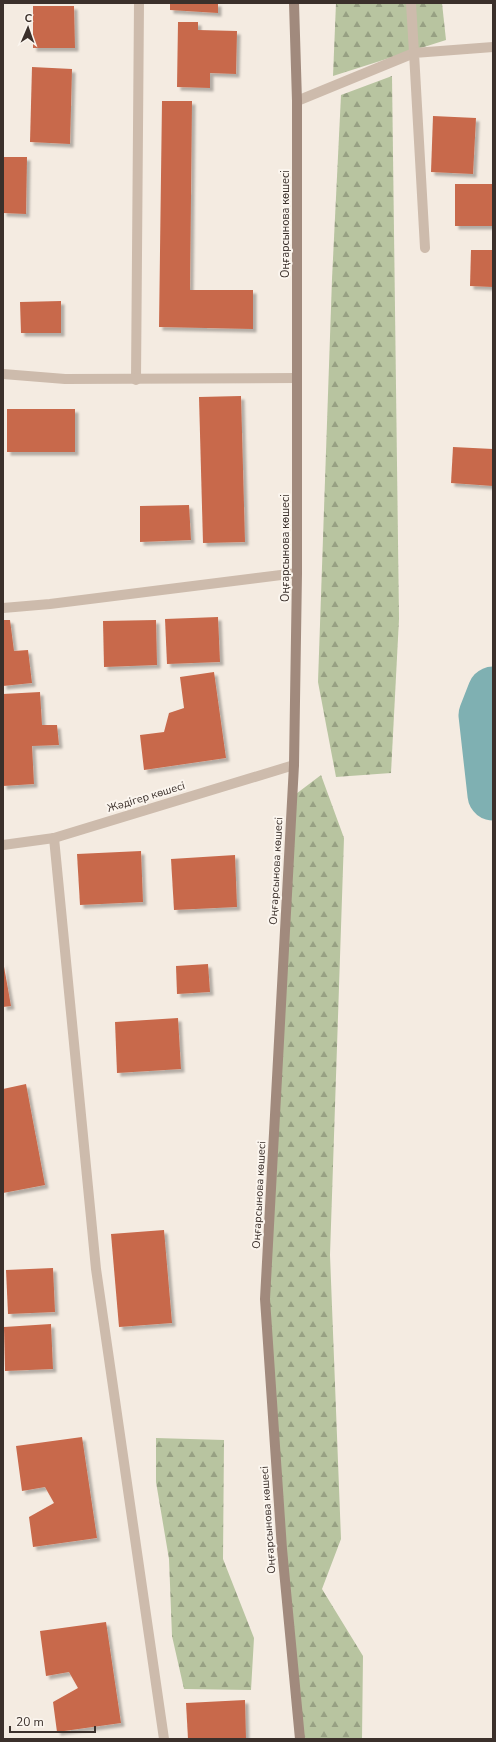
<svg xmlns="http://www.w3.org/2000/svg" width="496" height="1742" viewBox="0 0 496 1742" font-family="'Nunito Sans',sans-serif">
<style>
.forest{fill:url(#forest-firs)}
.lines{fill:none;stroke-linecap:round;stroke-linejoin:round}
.river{stroke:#7fb0b2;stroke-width:51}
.building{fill:#c8694b;filter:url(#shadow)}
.lane{stroke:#cdbbac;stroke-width:10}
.street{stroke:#cdbbac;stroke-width:10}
.secondary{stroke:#a18a7d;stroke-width:10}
.labels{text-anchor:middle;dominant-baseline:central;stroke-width:4;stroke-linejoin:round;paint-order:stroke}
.street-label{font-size:11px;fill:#3b302b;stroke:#fbf5ee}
</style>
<defs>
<pattern id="forest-firs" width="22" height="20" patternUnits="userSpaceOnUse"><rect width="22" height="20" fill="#b8c4a0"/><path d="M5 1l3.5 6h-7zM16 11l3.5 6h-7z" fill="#97a083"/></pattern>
<filter id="shadow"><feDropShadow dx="3.5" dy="3.5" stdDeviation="1" flood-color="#0004"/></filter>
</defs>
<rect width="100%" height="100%" fill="#f4ebe1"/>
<!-- forest -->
<g class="forest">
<polygon points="336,3 442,3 446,40 333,76"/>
<polygon points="392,76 399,619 391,773 336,777 318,682 332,279 341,95"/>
<polygon points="321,775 344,838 330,1255 341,1539 322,1589 363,1656 362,1739 300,1739 265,1299 292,797"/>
<polygon points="156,1438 224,1440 223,1559 254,1638 251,1690 184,1689 172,1636 169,1559 156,1482"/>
</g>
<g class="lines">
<!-- river -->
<polyline class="river" points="493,692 484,715 493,795"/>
</g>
<!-- building -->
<g class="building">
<polygon points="170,3 218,3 218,13 170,10"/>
<polygon points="33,6 74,6 75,48 33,48"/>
<polygon points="178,22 198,22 198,30 237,31 236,74 210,73 210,88 177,87"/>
<polygon points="32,67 72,69 70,144 30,142"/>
<polygon points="162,101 192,101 190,290 253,290 253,329 159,327"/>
<polygon points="433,116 476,118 473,174 431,172"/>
<polygon points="3,157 27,157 26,214 3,213"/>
<rect x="455" y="184" width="38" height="42"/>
<polygon points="471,250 493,250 493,287 470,286"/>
<polygon points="61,301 61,333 21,333 20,302"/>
<polygon points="241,396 245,542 203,543 199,397"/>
<rect x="7" y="409" width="68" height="43"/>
<polygon points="453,447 493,449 493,486 451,483"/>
<polygon points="189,505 191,540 140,542 140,506"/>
<polygon points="218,617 220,662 167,664 165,619"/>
<polygon points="3,620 10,620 14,651 28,650 32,683 3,686"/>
<polygon points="156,620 157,665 104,667 103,621"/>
<polygon points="214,672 226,758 144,770 140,735 164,732 169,713 184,708 180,677"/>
<polygon points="40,692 42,725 57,725 59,745 32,746 34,784 3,786 3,694"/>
<polygon points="141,851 143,902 80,905 77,854"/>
<polygon points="235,855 237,907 174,910 171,859"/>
<polygon points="3,961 11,1006 3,1007"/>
<polygon points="208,964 210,992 177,994 176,966"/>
<polygon points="178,1018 181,1069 117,1073 115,1022"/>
<polygon points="26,1084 45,1185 3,1193 3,1089"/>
<polygon points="164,1230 172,1323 119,1327 111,1234"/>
<polygon points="53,1268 55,1312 8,1314 6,1270"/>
<polygon points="51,1324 53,1369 5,1371 4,1327"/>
<polygon points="82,1437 97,1538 33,1547 29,1517 54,1503 45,1487 22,1491 16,1446"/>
<polygon points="106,1622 121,1723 57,1732 53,1702 78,1688 69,1672 46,1676 40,1631"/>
<polygon points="245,1700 246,1739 188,1739 186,1703"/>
</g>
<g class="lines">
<!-- lane -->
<g class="lane">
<polyline points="297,101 414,53 411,3"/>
<polyline points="425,248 414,53 493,47"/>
<polyline points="136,380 139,3"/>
</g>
<!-- street -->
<g class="street">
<polyline points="3,374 65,379 297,378"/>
<polyline points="3,608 50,604 297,573"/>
<polyline points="54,838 96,1269 164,1739"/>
<polyline points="3,845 54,838 294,765"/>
</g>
<!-- secondary -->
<polyline class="secondary" points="294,3 297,101 297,573 294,765 265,1299 282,1549 300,1739"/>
</g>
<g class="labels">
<!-- street labels -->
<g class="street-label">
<text transform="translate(285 224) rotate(-90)">Оңғарсынова көшесі</text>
<text transform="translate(285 548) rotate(-90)">Оңғарсынова көшесі</text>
<text transform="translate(146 797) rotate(-17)">Жәдігер көшесі</text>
<text transform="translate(276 871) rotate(-87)">Оңғарсынова көшесі</text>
<text transform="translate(259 1195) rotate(-87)">Оңғарсынова көшесі</text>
<text transform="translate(268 1520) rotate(-94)">Оңғарсынова көшесі</text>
</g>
</g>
<!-- border -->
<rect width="496" height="1742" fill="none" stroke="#3b302b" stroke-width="8"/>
<!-- north arrow -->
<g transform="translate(28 28) rotate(2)" stroke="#fbf5ee" stroke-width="3" paint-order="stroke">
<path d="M0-3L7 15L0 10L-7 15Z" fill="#3b302b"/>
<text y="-6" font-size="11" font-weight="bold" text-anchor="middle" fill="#3b302b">С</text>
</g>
<!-- scale -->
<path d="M10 1726v6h85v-6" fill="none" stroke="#3b302b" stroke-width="2"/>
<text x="16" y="1726" font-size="12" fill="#3b302b" stroke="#fbf5ee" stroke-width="3" paint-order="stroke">20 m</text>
</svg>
